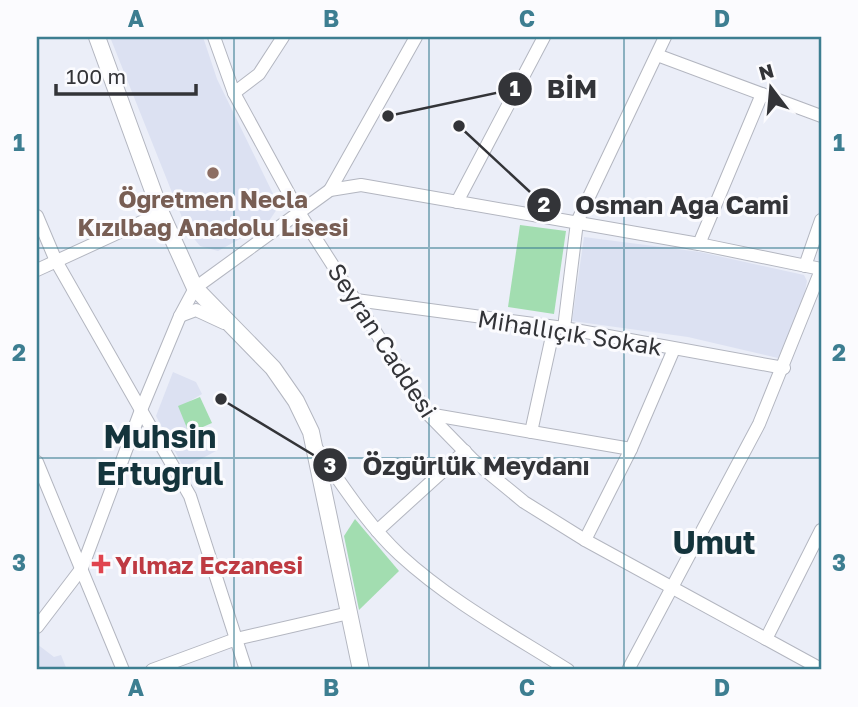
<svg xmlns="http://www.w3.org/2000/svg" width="858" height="707" viewBox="0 0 858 707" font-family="'Golos Text',sans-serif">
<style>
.built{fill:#dce1f2}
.green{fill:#a2ddb0}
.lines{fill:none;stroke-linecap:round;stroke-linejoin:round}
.minor-casing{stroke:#b3b6c0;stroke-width:14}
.major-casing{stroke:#b3b6c0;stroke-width:18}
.minor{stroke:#fff;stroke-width:12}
.major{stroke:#fff;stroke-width:16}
.grid{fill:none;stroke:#3d7e91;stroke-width:2;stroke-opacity:0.55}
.education-dot{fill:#8d6e63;stroke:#fbfbfe;stroke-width:2.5}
.health-dot{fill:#e0444e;stroke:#fbfbfe;stroke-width:2.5}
.labels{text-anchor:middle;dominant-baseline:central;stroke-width:6;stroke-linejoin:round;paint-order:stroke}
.education-label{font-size:24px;font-weight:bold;fill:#785e54;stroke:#fbfbfe}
.street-label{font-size:24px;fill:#333438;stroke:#fbfbfe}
.health-label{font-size:24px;font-weight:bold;fill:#be3a42;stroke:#fbfbfe;text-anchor:start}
.district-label{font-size:32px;font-weight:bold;fill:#14343c;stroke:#fbfbfe}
.leader{fill:none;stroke:#333438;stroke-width:2.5}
.callout-dot{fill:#333438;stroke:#fbfbfe;stroke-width:2.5}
.mark-label{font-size:21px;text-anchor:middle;font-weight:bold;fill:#fff}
.callout-label{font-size:26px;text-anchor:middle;font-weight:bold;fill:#333438;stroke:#fbfbfe;stroke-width:6;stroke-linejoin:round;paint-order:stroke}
.neatline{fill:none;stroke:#3d7e91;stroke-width:2.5}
.grid-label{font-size:23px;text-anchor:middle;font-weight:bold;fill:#3d7e91}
</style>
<rect width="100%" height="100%" fill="#ebeef8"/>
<!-- built -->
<g class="built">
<polygon points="110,37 203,37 217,79 279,206 267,224 218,251 200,246 187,230"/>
<polygon points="584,237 700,252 804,275 807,281 804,297 778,358 688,337 572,321"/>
<polygon points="173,372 196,382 202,394 190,401 216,451 184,468 156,416"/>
<polygon points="37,644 54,657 61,655 67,670 37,670"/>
</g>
<!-- green -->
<g class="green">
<polygon points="520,225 566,231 554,314 508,307"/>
<polygon points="200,397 212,423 189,433 178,406"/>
<polygon points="355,519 399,571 359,610 344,536"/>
</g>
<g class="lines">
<!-- minor casing -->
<g class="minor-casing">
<g id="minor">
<polyline points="214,37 234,93 300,214 428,414 473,460 524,502 585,540 821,669"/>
<polyline points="657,55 821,116"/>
<polyline points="234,93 259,74 283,37"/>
<polyline points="330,190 416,37"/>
<polyline points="457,202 544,37"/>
<polyline points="37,216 56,261 190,496 246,670"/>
<polyline points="699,244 762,94"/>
<polyline points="805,266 821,220"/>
<polyline points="37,270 161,213"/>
<polyline points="356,300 564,328 784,368"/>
<polyline points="180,316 196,310 224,323"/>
<polyline points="564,328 577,222 665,37"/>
<polyline points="428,414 631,449"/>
<polyline points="531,432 554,327"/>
<path d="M317 449C343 486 367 524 400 555 450 601 511 634 568 670"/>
<polyline points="37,462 123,670"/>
<polyline points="377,531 465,451"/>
<polyline points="585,540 631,449 674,349"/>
<polyline points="37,627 82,568 141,410 180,316 195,288 330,190 361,185 699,244 821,269"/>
<polyline points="766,639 821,530"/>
<polyline points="152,670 236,639 349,613"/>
<polyline points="628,670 759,424 821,270"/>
</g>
</g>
<!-- major casing -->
<g class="major-casing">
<polyline id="major" points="97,37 161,213 195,288 273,368 296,401 311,432 361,670"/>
</g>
<!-- minor -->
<use href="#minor" class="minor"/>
<!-- major -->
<use href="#major" class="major"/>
</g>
<!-- grid -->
<path class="grid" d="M234 37V670M429 37V670M624 37V670M37 248H821M37 458H821"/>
<!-- markers -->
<circle class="education-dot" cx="213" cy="173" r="7"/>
<path class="health-dot" d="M97.5 553.5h7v7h7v7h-7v7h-7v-7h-7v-7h7z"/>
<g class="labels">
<!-- education labels -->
<g class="education-label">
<text x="213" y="198">Öğretmen Necla<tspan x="213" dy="28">Kızılbağ Anadolu Lisesi</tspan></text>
</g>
<!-- street labels -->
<g class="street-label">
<text transform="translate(570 332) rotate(9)">Mihallıçık Sokak</text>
<text transform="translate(383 340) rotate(57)">Seyran Caddesi</text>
</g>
<!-- health labels -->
<g class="health-label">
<text x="115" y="564">Yılmaz Eczanesi</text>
</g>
<!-- district labels -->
<g class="district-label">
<text x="160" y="436">Muhsin<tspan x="160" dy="37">Ertuğrul</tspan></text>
<text x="714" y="542">Umut</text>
</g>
</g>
<!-- callouts -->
<path class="leader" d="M388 116L515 89M459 126L544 205M221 399L330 465"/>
<g class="callout-dot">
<circle cx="388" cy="116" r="7"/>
<circle cx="459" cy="126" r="7"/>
<circle cx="221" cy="399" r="7"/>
<circle cx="515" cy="89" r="18"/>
<circle cx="544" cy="205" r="18"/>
<circle cx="330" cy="465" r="18"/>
</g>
<g class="mark-label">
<text x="515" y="96">1</text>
<text x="544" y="212">2</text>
<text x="330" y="473">3</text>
</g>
<g class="callout-label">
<text x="572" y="98">BİM</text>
<text x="682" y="214">Osman Ağa Cami</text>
<text x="476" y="475">Özgürlük Meydanı</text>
</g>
<!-- border -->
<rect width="858" height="707" fill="none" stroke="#fbfbfe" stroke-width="77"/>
<!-- north arrow -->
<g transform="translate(771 88) rotate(344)" stroke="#fbfbfe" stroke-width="5" paint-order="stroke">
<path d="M0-5L12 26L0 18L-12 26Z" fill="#333438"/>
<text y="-10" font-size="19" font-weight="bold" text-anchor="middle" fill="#333438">N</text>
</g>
<!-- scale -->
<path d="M56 84v10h140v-10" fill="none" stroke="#333438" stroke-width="3.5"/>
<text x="66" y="84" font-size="21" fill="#333438" stroke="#fbfbfe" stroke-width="5" paint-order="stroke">100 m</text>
<rect x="38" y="38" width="782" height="630" class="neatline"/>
<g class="grid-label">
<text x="136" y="27">A</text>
<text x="331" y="27">B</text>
<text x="527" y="27">C</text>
<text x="722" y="27">D</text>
<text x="19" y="151">1</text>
<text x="839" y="151">1</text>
<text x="19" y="361">2</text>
<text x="839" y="361">2</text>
<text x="19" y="571">3</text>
<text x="839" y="571">3</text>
<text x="136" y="696">A</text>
<text x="331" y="696">B</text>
<text x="527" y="696">C</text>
<text x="722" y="696">D</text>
</g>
</svg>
